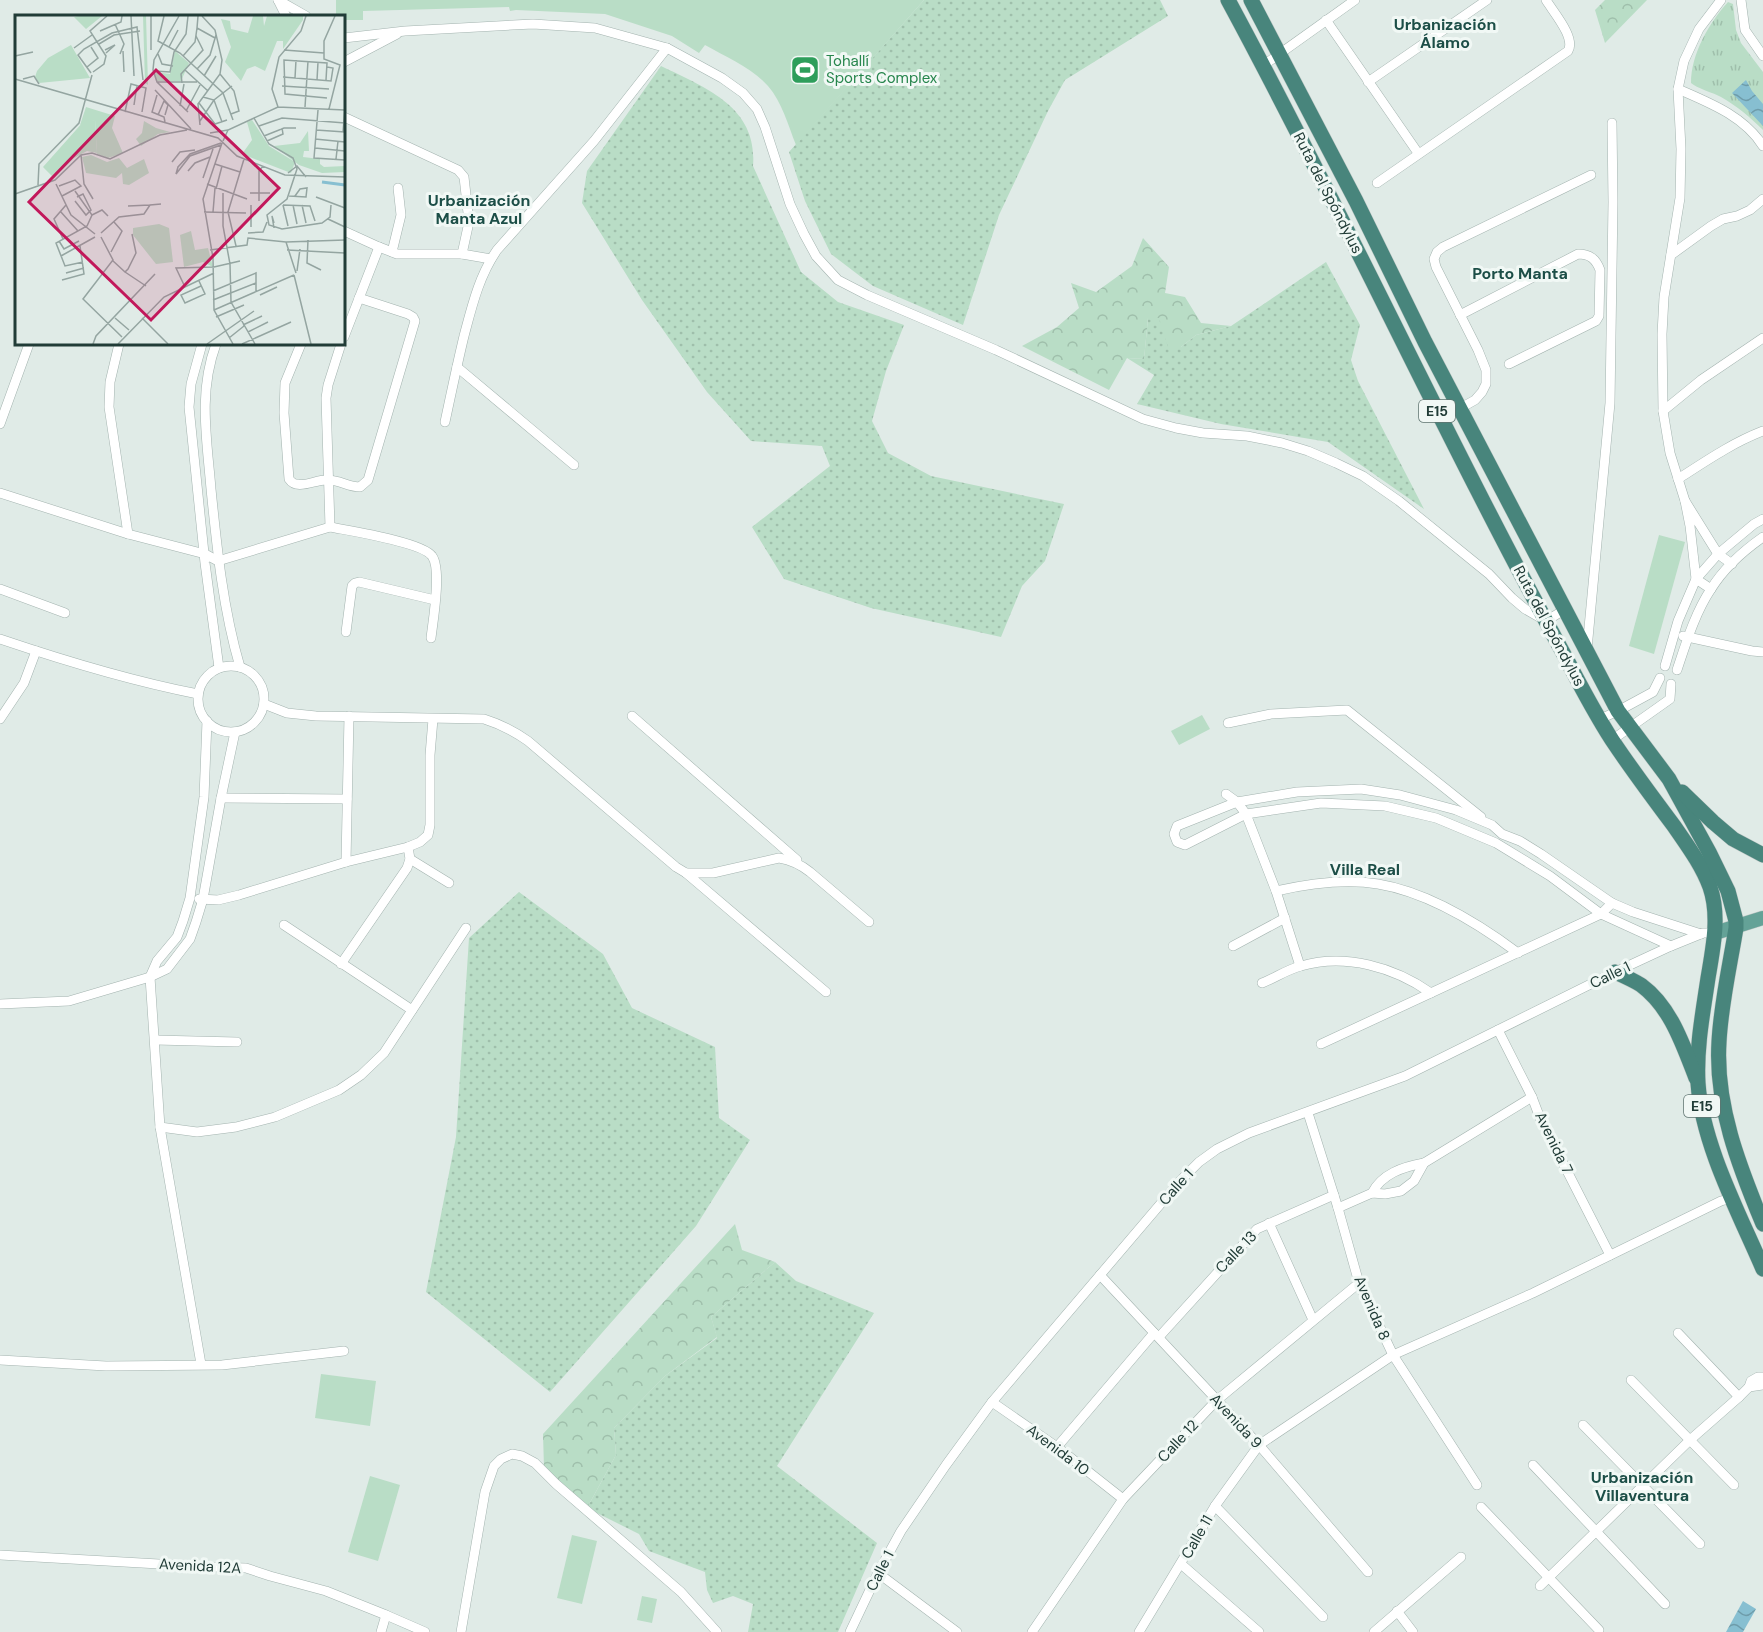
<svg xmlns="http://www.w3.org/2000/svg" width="1763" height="1632" viewBox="0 0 1763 1632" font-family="'DM Sans',sans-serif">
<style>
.grass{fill:url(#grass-dots)}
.forest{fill:url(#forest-crowns)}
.park{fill:url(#park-tufts)}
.garden{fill:#b9ddc6}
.water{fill:url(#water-waves)}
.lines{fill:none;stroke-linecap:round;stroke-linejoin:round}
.minor-casing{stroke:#a3b3af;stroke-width:10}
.primary-casing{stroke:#c1c8c7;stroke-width:15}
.trunk-casing{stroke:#c1c8c7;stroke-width:16}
.minor{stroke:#fff;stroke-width:9}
.primary{stroke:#64a297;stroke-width:14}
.trunk{stroke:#48857c;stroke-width:15}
.labels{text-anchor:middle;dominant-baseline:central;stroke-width:6;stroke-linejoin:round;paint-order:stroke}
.shield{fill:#f1f8f5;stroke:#5f7470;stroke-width:1.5}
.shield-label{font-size:14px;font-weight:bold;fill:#213c37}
.leisure-label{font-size:15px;fill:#27864d;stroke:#f1f8f5;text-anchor:start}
.street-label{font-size:15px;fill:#213c37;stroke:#f1f8f5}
.neighbourhood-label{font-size:16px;font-weight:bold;fill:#1c4e47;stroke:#f1f8f5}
.inset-river{fill:none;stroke:#87bfd1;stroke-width:3}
.inset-road{fill:none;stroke:#94a5a1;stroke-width:1.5}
.view{fill:#c2185b;fill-opacity:0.15;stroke:#c2185b;stroke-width:3}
.inset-edge{fill:none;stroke:#213c37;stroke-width:3}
</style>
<defs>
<pattern id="grass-dots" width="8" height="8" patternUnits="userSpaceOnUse" patternTransform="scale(1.5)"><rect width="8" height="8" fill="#b9ddc6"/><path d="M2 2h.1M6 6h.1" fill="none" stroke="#9fbfab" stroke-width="1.8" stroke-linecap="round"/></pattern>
<pattern id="forest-crowns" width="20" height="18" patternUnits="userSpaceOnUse" patternTransform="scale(1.5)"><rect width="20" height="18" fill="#b9ddc6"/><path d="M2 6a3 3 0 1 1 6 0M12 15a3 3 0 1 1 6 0" fill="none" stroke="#9fbfab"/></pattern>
<pattern id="park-tufts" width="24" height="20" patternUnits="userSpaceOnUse" patternTransform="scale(1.5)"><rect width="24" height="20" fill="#b9ddc6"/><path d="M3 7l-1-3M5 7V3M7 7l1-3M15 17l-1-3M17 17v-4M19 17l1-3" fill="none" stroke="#9fbfab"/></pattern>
<pattern id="water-waves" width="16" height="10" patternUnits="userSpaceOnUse" patternTransform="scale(1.5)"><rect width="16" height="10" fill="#87bfd1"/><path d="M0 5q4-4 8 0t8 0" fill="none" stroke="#6e9caa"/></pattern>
</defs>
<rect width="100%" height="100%" fill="#e0ebe7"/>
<!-- grass -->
<g class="grass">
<polygon points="924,0 1160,0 1168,16 1065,80 1048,111 999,215 963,325 873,286 831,254 805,201 789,152"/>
<path d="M661 66C706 88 758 107 753 166L801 272 838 302 904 325 886 371 872 421 888 453 931 476 1064 504 1045 561 1022 586 1001 637 871 608 784 579 752 527 830 466 822 446 751 441 707 392 642 300 582 203 587 171Z"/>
<polygon points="1326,262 1360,325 1351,360 1358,381 1424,509 1328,442 1221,424 1137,404 1154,375 1127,358 1144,359 1148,318 1159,317 1181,347 1196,335 1231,326"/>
<polygon points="519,892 603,954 632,1008 715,1047 719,1118 750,1140 696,1226 550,1392 426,1292 456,1137 469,938"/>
<polygon points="775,1262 796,1281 874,1313 777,1466 877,1543 838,1632 748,1632 753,1604 733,1596 713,1603 707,1590 705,1572 649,1551 639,1534 587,1508 616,1455 614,1428 665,1376 717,1338 711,1317"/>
</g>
<!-- forest -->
<g class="forest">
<polygon points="1605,0 1647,0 1605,43 1595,10"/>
<polygon points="1143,238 1169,267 1165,293 1185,297 1201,323 1231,326 1196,335 1181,347 1168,347 1159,318 1148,318 1144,359 1127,358 1109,390 1022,346 1057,327 1079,308 1071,283 1096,292 1132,266"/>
<polygon points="735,1224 742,1250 775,1262 711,1317 717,1337 665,1376 614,1428 616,1455 587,1508 544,1468 543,1434"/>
</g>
<!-- park -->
<path class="park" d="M1728 2 1733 4 1736 30 1741 43 1763 72V130C1750 117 1737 106 1721 97 1714 93 1696 88 1691 83 1691 54 1709 23 1728 2Z"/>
<!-- garden -->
<g class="garden">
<path d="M336 0H924L796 145C788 125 782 102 768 86 751 67 726 57 705 45L699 53 672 36 605 14 516 10 510 11 509 7 363 11V20H345L344 16 336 14Z"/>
<polygon points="1659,535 1685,542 1654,654 1629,646"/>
<polygon points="1202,715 1210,729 1179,745 1171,731"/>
<polygon points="321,1374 376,1381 370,1426 315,1418"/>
<polygon points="370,1476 400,1485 378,1561 348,1552"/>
<polygon points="572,1535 597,1541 582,1604 557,1598"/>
<polygon points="642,1596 657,1599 652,1623 637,1620"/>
</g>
<!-- water -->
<g class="water">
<polygon points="1746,80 1752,91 1763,104 1763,126 1732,93"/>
<polygon points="1743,1601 1756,1609 1743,1632 1726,1632"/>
</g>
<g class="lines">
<!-- minor casing -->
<g class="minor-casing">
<g id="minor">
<polyline points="278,0 306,16"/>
<polyline points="278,0 286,16"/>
<polyline points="1741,0 1745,30 1763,56"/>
<polyline points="1326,20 1418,153"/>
<polyline points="344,38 405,31 533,24 595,28 667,48 722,78 743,93 757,109 765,127 790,204 804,234 816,256 838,280 867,295 996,350 1143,419 1176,428 1203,433 1247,436 1282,443 1308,451 1336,463 1363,476 1399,501 1489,574 1512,598 1525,609 1546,621 1564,610"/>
<polyline points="344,62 397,34"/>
<polyline points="1264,65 1355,0"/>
<polyline points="1368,82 1487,0"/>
<path d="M1678 89C1710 103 1744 116 1763 146"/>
<polyline points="344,117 458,170 464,177 469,222 462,254 397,254 379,247 344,231"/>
<path d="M1377 183 1568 51C1576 38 1554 13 1546 0"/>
<polyline points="392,252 401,215 398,188"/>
<polyline points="462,254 491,259"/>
<polyline points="1671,255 1711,226 1723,219 1737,216 1750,210 1763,199"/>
<path d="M1460 315 1578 254C1590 254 1596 259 1600 270L1599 316 1596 321 1509 364"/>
<polyline points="344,337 379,247"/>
<polyline points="119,344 110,382 109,407 128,534"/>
<polyline points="202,344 191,384 189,407 205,563 219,668"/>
<path d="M216 344C198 393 207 439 211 489 217 549 223 609 240 667"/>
<path d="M301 344 285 383 284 413 289 479C297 491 314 480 326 480 338 479 348 487 360 487L368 480 415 321 413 317 408 314 359 298"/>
<polyline points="457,367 574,465"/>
<polyline points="1663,411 1701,380 1763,338"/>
<polyline points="1441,419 1475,400 1482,392 1486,384 1486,370 1478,350 1436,267 1434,259 1437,252 1443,247 1591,175"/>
<path d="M445 422C451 394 457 365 464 336 472 306 479 276 497 250L594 141 667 48"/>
<polyline points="0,424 29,344"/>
<path d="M1678 479C1706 461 1732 443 1763 431"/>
<polyline points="0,493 128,534 205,554 218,561 330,527 326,398 328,385 341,344"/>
<polyline points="1685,501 1670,453 1663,411 1662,334 1664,297 1680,198 1681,149 1678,89 1684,61 1699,29 1721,0"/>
<path d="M330 527C350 531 422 542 432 556 442 569 433 621 431 638"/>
<polyline points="0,589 65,613"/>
<polyline points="1711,589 1696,579 1690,526 1685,501 1718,554 1732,564"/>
<polyline points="346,632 352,586 355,583 359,582 435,600"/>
<polyline points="1683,636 1752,651 1763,652"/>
<path d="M0 639C65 661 131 681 198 694"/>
<polyline points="1587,649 1610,403 1613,202 1612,123"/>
<polyline points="1665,666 1678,621 1696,579 1718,554 1754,524 1763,519"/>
<circle cx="231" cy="699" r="33"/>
<path d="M1677 670C1686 643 1695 613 1711 589 1724 568 1743 551 1763 537"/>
<path d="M264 704 287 713 316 716 484 719C500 724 514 731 528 741L676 867 686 873H713L779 858C791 860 800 864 810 872L869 922"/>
<polyline points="632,716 797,860"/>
<polyline points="0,719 24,683 36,651"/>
<polyline points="1600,719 1618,711 1653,692 1660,678"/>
<polyline points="207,721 204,797 190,898 183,921 177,937 157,961 150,977 160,1127 197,1132 236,1127 275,1117 339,1090 361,1075 384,1053 466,928"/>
<polyline points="1228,723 1271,714 1347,710 1481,817"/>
<polyline points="1612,740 1670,699 1671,684"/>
<polyline points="1226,794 1237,802 1246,814 1276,891 1300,966"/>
<polyline points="221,798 347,799"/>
<polyline points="410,859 449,883"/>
<polyline points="346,862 349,716"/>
<polyline points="686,873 826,992"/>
<path d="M1276 891C1307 884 1347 879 1378 884 1427 892 1479 924 1518 953"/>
<polyline points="199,899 218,900 239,895 346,862 408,847 420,842 428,835 430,825 430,755 433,719"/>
<polyline points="284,925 412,1010"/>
<polyline points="1233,946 1285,918"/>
<polyline points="1671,946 1601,914 1550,876 1496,843 1436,818 1385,806 1321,803 1246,814 1185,845 1177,842 1174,834 1177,826 1237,802 1297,792 1361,789 1400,795 1456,810 1492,825 1502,834 1520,841 1541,854 1612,903 1633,912 1701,934"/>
<polyline points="341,964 407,868 410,859 408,847"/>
<path d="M1262 983C1275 978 1288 969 1301 966 1345 953 1394 967 1431 993"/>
<polyline points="0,1004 69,1001 150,977 167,969 190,939 196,922 203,899 221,798 235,732"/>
<polyline points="1498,1030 1532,1097 1540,1118 1610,1255"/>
<polyline points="155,1040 237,1042"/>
<polyline points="1321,1044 1601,914 1612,903"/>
<polyline points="1308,1113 1338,1208 1359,1283 1393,1355 1477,1485"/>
<polyline points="160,1127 201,1364"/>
<path d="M1372 1193C1382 1174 1402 1167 1424 1163"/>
<polyline points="1338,1208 1372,1193 1385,1194 1401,1191 1414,1181 1424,1163 1532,1097"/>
<polyline points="1269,1223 1313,1320"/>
<polyline points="1100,1275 1259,1445 1368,1572"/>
<polyline points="1678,1333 1739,1397"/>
<polyline points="1159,1337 1257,1229 1334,1195"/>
<polyline points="0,1360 106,1366 222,1365 344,1351"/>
<polyline points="1631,1380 1734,1485"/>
<polyline points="1749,1387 1763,1385"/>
<polyline points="992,1402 1057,1447 1123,1499"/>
<polyline points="1583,1425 1700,1544"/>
<polyline points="1057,1447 1154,1333"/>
<polyline points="1533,1465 1665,1604"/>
<polyline points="1215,1506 1323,1617"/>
<polyline points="1481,1507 1599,1630"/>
<polyline points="0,1555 212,1567 246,1568 270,1576 326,1591 386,1615 425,1632"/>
<polyline points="1181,1564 1259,1632"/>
<polyline points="878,1573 957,1632"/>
<polyline points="1540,1586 1690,1440 1739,1397 1749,1387 1751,1381 1758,1377 1763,1377"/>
<polyline points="1397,1611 1413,1632"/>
<polyline points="381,1632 386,1615"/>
<polyline points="461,1632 485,1492 494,1466 501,1459 512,1454 522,1456 535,1463 556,1484 681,1592 717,1632"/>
<polyline points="850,1632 878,1573 901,1531 946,1465 992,1402 1180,1181 1199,1162 1217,1149 1249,1133 1405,1076 1615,972 1671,946 1703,933 1715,933"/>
<polyline points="1032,1632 1123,1499 1216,1401 1359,1283"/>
<polyline points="1139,1632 1215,1506 1259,1445 1393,1355 1533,1293 1721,1201 1732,1198"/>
<polyline points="1374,1632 1461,1557"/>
</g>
</g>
<!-- primary casing -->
<g class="primary-casing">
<polyline id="primary" points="1715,933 1763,918"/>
</g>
<!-- trunk casing -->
<g class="trunk-casing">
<g id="trunk">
<path d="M1228 0C1346 218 1448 443 1567 660 1581 687 1596 715 1612 740 1632 770 1653 798 1674 826 1687 845 1702 865 1710 887 1720 916 1713 948 1708 978 1703 1012 1696 1048 1698 1083 1702 1144 1739 1213 1763 1269"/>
<path d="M1251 0 1356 201 1425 342 1618 711 1669 779 1709 852 1728 891 1736 921V928C1730 965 1721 1003 1719 1042 1715 1105 1739 1166 1763 1224"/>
<polyline points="1682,792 1713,822 1733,839 1763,855"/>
<path d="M1615 972C1624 976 1633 980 1641 985 1671 1007 1683 1045 1696 1078"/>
</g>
</g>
<!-- minor -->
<use href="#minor" class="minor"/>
<!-- primary -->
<use href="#primary" class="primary"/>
<!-- trunk -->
<use href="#trunk" class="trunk"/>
</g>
<!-- icons -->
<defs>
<g id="stadium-square" transform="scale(1.5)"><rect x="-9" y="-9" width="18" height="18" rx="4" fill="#2e9e5b" stroke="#f1f8f5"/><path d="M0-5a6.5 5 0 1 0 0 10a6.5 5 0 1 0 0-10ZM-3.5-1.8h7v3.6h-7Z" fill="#fff"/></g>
</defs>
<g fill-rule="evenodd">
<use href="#stadium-square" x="805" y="70"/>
</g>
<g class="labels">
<!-- shield labels -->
<g class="shield">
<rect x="1419" y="400" width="36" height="22" rx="4.5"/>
<rect x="1684" y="1095" width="36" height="22" rx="4.5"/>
</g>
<g class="shield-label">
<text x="1437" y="411">E15</text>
<text x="1702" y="1106">E15</text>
</g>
<!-- leisure labels -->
<g class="leisure-label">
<text x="826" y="61">Tohallí<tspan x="826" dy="17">Sports Complex</tspan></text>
</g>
<!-- street labels -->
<g class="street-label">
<text transform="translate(1328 193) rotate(63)">Ruta del Spóndylus</text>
<text transform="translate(1549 626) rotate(62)">Ruta del Spóndylus</text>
<text transform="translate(1610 975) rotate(-26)">Calle 1</text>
<text transform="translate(1554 1143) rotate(64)">Avenida 7</text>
<text transform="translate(1176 1187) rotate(-48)">Calle 1</text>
<text transform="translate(1236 1252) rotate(-46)">Calle 13</text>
<text transform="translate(1372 1308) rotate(67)">Avenida 8</text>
<text transform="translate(1236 1421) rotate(47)">Avenida 9</text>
<text transform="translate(1178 1441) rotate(-47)">Calle 12</text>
<text transform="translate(1058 1450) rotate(37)">Avenida 10</text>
<text transform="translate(1197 1537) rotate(-60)">Calle 11</text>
<text transform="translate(200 1566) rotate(3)">Avenida 12A</text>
<text transform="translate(880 1571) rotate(-63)">Calle 1</text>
</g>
<!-- neighbourhood labels -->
<g class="neighbourhood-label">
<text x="1445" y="24">Urbanización<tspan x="1445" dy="18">Álamo</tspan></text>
<text x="479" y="200">Urbanización<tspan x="479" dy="18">Manta Azul</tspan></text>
<text x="1520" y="273">Porto Manta</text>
<text x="1365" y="869">Villa Real</text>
<text x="1642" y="1477">Urbanización<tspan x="1642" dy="18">Villaventura</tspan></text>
</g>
</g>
<!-- overview -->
<g transform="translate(15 15)">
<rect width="330" height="330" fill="#e0ebe7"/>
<path d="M71 92 100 101 97 113 108 138 93 143 82 139 80 105 65 110ZM237 105 254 131 280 147 276 158 227 139 237 125 232 107ZM129 106 141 113 155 117 143 119 126 131 121 124 127 118ZM293 116 294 136H289L288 142 305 144V149L309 152 330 151V157L307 158 284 150 259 131 285 128ZM76 140 92 147 104 143 112 153 129 144 134 158 114 170 108 169 107 158 101 163 71 158 67 142ZM144 209 154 213 158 247 141 249 118 220V213ZM176 216 180 235 193 233 198 252 188 247 169 252 165 220Z" fill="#b9ddc6"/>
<path d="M87 1 71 14 59 2 64 1ZM128 1H131L133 70 130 68ZM238 1H248L249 11 252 1H288V5L268 34V26H262L250 56 240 51 232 54 226 66 210 47 216 32 206 4 215 6 216 14 233 18ZM56 30 75 63 24 68 20 62 22 56 33 43Z" fill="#b9ddc6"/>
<path d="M160 36 174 48 166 66H142L139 57 155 59Z" fill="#b9ddc6"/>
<path d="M80 105 82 138 72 136 59 143 39 163 28 152 69 106Z" fill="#b9ddc6"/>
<path class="inset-river" d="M307 167 330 170"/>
<path class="inset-road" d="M116 1 119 61M136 1V35M149 1 143 26 165 38 208 78 218 105M164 1 139 45 138 55 142 67 173 97M183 1 182 13 200 23M100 9 109 29 105 39M85 16 106 7 107 1M84 29 99 20 125 16M154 32 163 15M59 33 77 20M90 35 100 30 91 38M269 35 309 38M108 36 109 57M143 39 147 49 158 51M0 41 18 37M168 41 180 27 182 13M72 52 83 43 76 32M182 54 195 40 201 20M170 55 193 76M139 56 155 57 159 37 171 19 173 1M78 57 89 49 91 41 75 16 92 1M76 58 63 40 69 34 97 18 122 12 128 65M205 59 219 76 224 96 216 99M189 61 201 41M268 62 316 66 318 53 312 52M280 63 281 45M0 64 203 123 222 141 270 160 330 162M8 64 19 61 24 69M302 65 303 47M311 65 312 48 269 45 270 79 312 83M142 67H182M167 68 166 59 188 35 181 21M267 71 314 74M140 75 176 114M142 80 137 97 149 102 150 107M188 82 199 85 207 107M184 88 200 109 212 105M119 90 122 70M165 91 169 69M263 92 257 74 264 42 286 16 291 1M290 92 293 46M314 94 325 50 309 44V26L320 1M303 95 299 143 330 145M171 96 185 70M110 97 116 69 131 73 127 97M143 100 149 86 153 90 150 100M239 103 254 129 278 143 282 154 272 184 252 200 254 210 267 214 307 208 315 202 316 190M185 106 199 85 217 71M185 110 183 89 205 59 207 45 200 15 187 1M244 111 267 103 330 108M301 115 330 117M328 117 330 94M195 118 213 115M249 121 269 113H281M300 124 330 127M208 126 213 115 263 92 330 95M252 126 268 119 267 113M206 128 175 139 163 152 161 159 175 141 206 130M207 128 188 184 198 243 199 295 218 329M300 133 330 136M66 140 69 169 78 184M321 144 323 126M157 147 165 137 180 135M200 149 225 157M173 156 180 148 195 142M273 158 282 151 291 162M188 163 198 134M41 169 56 200 80 219M192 169 232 184M23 170 24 149 64 108 77 60M44 171 60 165 66 171 47 181M201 174 207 151M60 176 77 200 72 211 41 228 50 251 68 247M208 178V211L215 249 216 287 240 329M235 178H255M0 179 40 165 66 140 77 138 95 144 145 120 172 115M274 181 291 182 292 173 285 174 280 181M301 182 330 193M60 186 71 200 76 195 68 179 62 182M244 186V156L248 151M268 190 295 191 300 206M268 190 273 211M278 190 282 209M287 190 291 208M113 191 135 190M45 196 63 216M189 197 231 198M198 197 200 173M77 200 87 195 93 201M313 204 330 212M259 208 257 201 259 213M236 212V190M86 218 104 202 129 199 135 190 146 189M233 218 248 217 252 207M86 222 98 245 68 284 107 322M48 224 39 204 51 190M293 225 292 248 306 255M44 226 49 234 64 226M271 227 281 258M221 231 213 197 229 144M195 235 232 230 233 223 271 227 330 225M272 235 330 238M96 237 107 216 99 207M46 241 80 222M97 245 110 257 113 254 121 238 117 219M282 256 285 234M110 257 131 271M51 258 69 253M279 260 296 329M47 265 69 259 65 231M184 266 190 279 170 288 166 280 186 271M170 272 161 253 199 252 225 246M198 276 241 258V276M245 280 262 272M198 285 241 268M199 295 279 260M201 302 229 290M100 303 114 315M127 303 153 329M228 310 247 301M233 317 253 307M214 323 229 311M78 329 81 321 140 259M103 329 149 282 199 258M192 329 239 296M227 329 276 307"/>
<path class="view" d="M141 55 264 173 136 305 14 187Z"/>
<rect width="330" height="330" class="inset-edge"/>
</g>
</svg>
